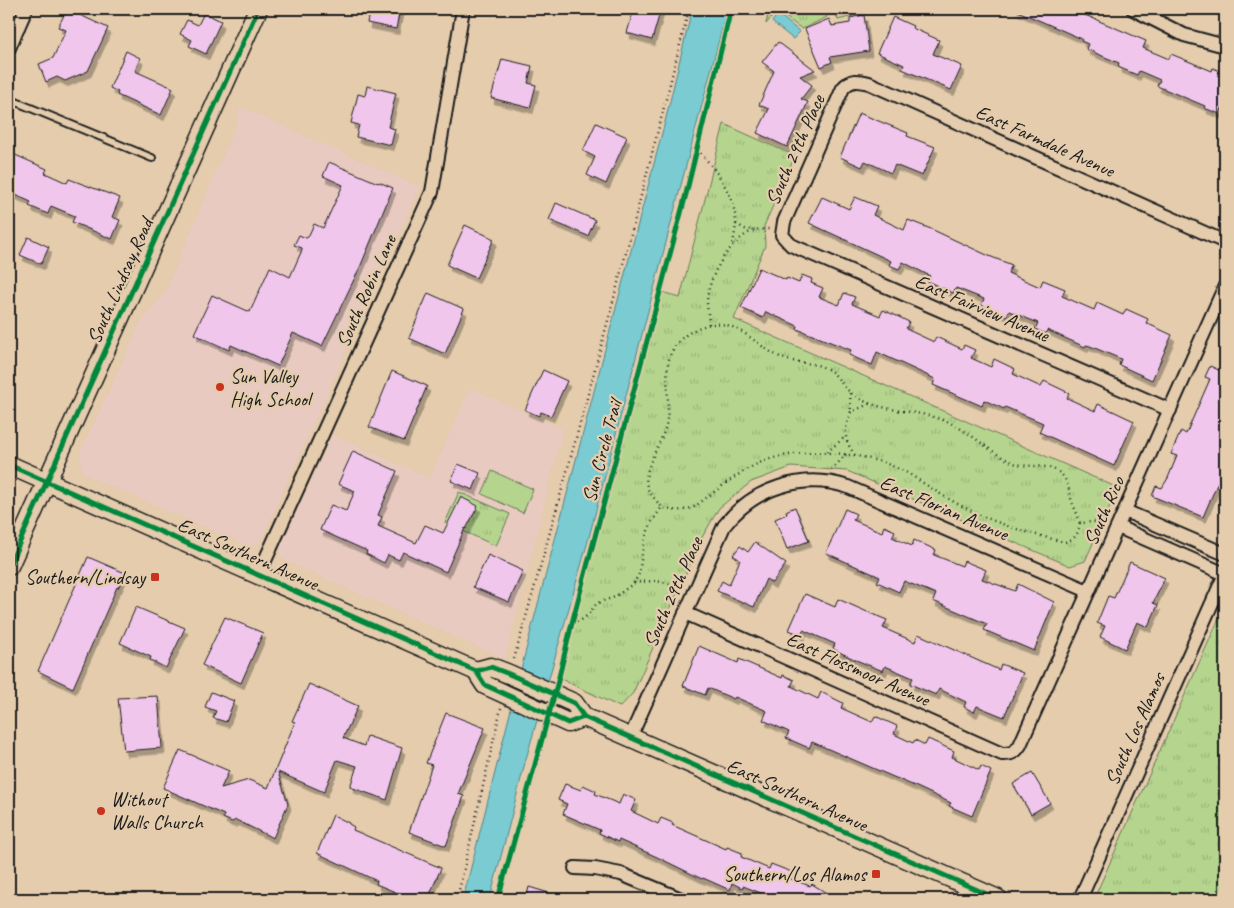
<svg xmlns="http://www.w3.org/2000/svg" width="1234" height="908" viewBox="0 0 1234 908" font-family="Caveat,sans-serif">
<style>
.built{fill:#e8cac0}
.grass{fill:url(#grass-tufts);stroke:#687855}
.garden{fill:#b5d58e;stroke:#687855}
.water{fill:#7acbd2;stroke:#548589}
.building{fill:#f0c6ed;stroke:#1c1c1c;filter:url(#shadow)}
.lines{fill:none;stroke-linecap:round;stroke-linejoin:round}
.lane-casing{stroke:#1c1c1c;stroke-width:10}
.street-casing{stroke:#1c1c1c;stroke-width:16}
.secondary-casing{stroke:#1c1c1c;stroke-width:21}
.path{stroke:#1c1c1c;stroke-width:2.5;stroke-dasharray:1 4;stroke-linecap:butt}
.lane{stroke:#e4ccad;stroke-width:6}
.street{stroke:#e4ccad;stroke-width:12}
.secondary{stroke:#e4ccad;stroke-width:18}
.cycleway-casing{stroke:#e4ccad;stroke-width:8}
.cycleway{stroke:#00873e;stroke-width:5}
.poi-dot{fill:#c8321e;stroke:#e4ccad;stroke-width:2}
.labels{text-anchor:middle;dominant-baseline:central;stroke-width:4.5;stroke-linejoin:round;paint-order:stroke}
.street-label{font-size:20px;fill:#1c1c1c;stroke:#e4ccad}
.poi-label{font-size:20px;fill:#1c1c1c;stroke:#e4ccad;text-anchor:start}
</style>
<defs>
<pattern id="grass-tufts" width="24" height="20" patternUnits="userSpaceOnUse" patternTransform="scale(1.25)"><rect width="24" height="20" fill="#b5d58e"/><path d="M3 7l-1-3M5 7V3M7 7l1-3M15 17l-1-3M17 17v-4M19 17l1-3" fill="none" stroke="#9bb67a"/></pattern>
<filter id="shadow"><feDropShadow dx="3" dy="5.5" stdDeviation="0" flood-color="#0004"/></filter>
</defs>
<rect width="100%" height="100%" fill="#e4ccad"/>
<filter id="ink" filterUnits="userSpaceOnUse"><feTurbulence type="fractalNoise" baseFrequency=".02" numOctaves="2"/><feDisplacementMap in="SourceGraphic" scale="10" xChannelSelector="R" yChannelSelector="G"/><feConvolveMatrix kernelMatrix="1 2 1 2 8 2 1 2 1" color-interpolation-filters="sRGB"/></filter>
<g filter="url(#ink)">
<!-- built -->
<g class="built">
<polygon points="240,107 420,187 262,538 258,544 249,546 92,478 84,473 81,467 80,460 81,451 140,324 165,292 235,127"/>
<polygon points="470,388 563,429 505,659 290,563 281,557 281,546 332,435 430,478"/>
</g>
<!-- grass -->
<g class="grass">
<polygon points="769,9 823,9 827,17 802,29 777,11 766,24"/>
<polygon points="834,9 868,9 865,13 838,20"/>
<polygon points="724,124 795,156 764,226 765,246 734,319 1118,488 1085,561 1070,566 847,471 791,467 751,482 719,508 701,539 633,693 620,707 559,678 660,291 680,298"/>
<polygon points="459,492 510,514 496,546 445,523"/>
<polygon points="1225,605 1225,899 1094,899 1096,894"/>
</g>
<!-- garden -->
<polygon class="garden" points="492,471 533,489 523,513 482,494"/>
<!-- water -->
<g class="water">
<polygon points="692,9 727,9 588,541 526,759 490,899 463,899 529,638 666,118"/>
<polygon points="778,14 800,32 793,39 772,22"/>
</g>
<!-- building -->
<g class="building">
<polygon points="67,9 108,28 88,71 65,81 57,77 46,82 39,64 53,58 66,30 58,27"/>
<polygon points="370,9 400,9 396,29 367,23"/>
<polygon points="634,9 661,9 652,40 627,33"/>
<polygon points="1013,9 1071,9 1146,41 1143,48 1169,59 1171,54 1212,71 1213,68 1225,73 1225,109 1222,108 1220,114 1204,108 1205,106 1157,86 1160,80 1139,71 1137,75 1118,67 1119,63 1086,49 1088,44 1081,41 1082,39"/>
<polygon points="204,13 221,21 206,54 189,46 192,40 180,34 187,20 198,25"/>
<polygon points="864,15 869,51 830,57 832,62 821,67 805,29 829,19 832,26 850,23 850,18"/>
<polygon points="893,17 913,26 912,28 939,40 933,54 962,66 951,90 902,69 904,65 877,53"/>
<polygon points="778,42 815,70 800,76 812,85 801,99 808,102 787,147 757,133 769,109 759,105 774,71 762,62"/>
<polygon points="126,51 140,58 135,71 173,88 161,115 117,95 118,92 110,88"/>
<polygon points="502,59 532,66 528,83 536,85 530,108 491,98"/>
<polygon points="367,86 396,93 388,127 395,129 391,145 356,137 359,125 351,123 358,94 365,96"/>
<polygon points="859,113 908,133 907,136 935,147 922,176 895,165 891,173 865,161 862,167 840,157"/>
<polygon points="596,123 627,137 606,184 587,175 595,157 583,151"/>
<polygon points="13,154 47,169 45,173 67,183 69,179 120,198 112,217 120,220 112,239 72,222 75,216 51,206 48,214 29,206 31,202 9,192 9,157 12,159"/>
<polygon points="329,162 378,183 379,182 393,188 361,265 322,346 293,333 278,366 231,345 229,350 194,334 212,295 250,312 270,267 290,277 302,250 302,248 294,245 299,235 306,238 308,237 314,224 323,228 343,185 323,176"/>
<polygon points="822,197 849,209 855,197 877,206 873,215 904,230 908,220 931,229 989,256 1012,265 1008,273 1040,287 1043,280 1065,289 1062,296 1094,310 1097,303 1123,315 1126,309 1148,319 1146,323 1172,335 1152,380 1119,365 1121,359 1090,346 1086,345 1085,347 1047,330 1046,334 1035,329 1038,323 1009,311 1007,316 981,305 984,299 956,288 953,293 927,281 930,276 903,262 899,269 889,265 891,261 809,223"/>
<polygon points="556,203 595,220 588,236 549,220"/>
<polygon points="465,225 494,239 476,278 447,265"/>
<polygon points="28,237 49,247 41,264 20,255"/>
<polygon points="759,268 786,280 787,278 799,283 802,275 812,279 811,283 823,288 819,297 839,305 844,293 855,297 852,304 880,316 883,310 899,317 909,322 906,329 934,342 936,337 962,349 964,345 975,350 971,358 991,367 994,359 1015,369 1013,374 1041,387 1044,381 1069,393 1067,398 1095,411 1098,404 1134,421 1114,466 1039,432 1043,423 1005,407 1004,409 984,400 982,406 933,385 935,379 877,352 872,365 849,355 851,350 797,329 798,326 766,312 763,318 741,308"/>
<polygon points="428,293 464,309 445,354 409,338"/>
<polygon points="1210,366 1225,373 1225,422 1220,434 1225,437 1225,451 1219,466 1224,468 1203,517 1152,496 1156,486 1162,488 1168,478 1177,456 1171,454 1181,431 1186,434 1210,379 1205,377"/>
<polygon points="543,370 567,381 551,416 541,412 539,416 525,410"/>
<polygon points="392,371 427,386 404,441 369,427"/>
<polygon points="353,451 397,471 378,515 382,517 378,526 416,543 425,525 443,533 461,497 478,506 466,529 465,528 446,572 403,552 399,560 388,555 384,563 366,554 367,551 320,530 331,505 346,511 355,491 338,484"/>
<polygon points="458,464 480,473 473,490 451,481"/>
<polygon points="795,507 809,541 787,549 775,519 787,514 786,511"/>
<polygon points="845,509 856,514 853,520 882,532 884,526 895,531 892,537 912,546 914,540 936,550 934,555 962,566 964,561 986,570 982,579 1015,591 1018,584 1054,602 1034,651 984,630 987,624 933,601 936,594 904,581 899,592 877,582 880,577 826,553"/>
<polygon points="755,542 786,564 772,583 766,579 754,607 717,591 722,581 729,585 740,560 733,555 740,546 748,552"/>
<polygon points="488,555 523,571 509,602 473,587"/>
<polygon points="88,557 125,573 118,588 117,587 73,688 38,671"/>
<polygon points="1130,562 1165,578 1153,603 1158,605 1148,627 1137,622 1125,649 1100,637 1105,626 1097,623 1108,596 1114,598"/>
<polygon points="805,594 835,607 838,599 865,611 887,620 883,628 915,642 918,634 999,670 1001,664 1023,673 1004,717 977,706 974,712 964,707 966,702 939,689 936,695 910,684 913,678 885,666 883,671 856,660 833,649 835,644 803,630 801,635 789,630"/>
<polygon points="136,607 185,628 166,668 150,660 151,657 120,643"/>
<polygon points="225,617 263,633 241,683 202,665"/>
<polygon points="699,646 738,663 739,659 782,678 783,675 794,680 791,686 818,699 821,692 843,703 841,708 872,722 875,716 897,726 894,734 913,743 915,740 925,745 928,739 954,751 952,757 979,770 981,766 991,771 972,816 949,806 951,803 919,788 812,742 809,748 786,738 789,732 763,720 767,711 735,697 734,699 708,688 705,695 683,686"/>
<polygon points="309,684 358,706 343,738 364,746 367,736 402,748 387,800 350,787 357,766 337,760 324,792 278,772 288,804 273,838 236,820 232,822 223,818 224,815 163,788 180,750 229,771 221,788 249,780 268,788 295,722 292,721"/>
<polygon points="211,692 234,701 226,722 213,718 216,711 205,707"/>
<polygon points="158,696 162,748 124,751 118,698"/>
<polygon points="446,713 485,728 458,794 464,796 446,846 409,832 432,765 426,763"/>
<polygon points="1032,773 1050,803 1031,814 1013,784"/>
<polygon points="565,784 581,790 583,785 596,791 595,794 619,804 623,794 636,800 631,811 658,824 661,818 673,823 672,825 726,849 727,847 742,853 741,857 769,869 771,864 794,873 791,879 810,886 812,884 836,899 776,899 743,886 742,888 732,883 730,890 703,878 702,879 657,857 619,840 618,842 599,833 600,830 563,814 567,804 558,800"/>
<polygon points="333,815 349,823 349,824 354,827 353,830 441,868 428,899 412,899 376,884 377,881 317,853"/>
<polygon points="529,887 559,896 559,899 526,899"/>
</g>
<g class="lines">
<!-- lane casing -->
<g class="lane-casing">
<polyline id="lane" points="9,99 152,158"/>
</g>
<!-- street casing -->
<g class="street-casing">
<g id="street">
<polyline points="1133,9 1184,35 1225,46"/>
<polyline points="9,48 26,9"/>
<path d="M1170 410 791 245 782 235 784 222 843 88C851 79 858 80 869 83L1225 242"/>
<polyline points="1125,511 1225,554"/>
<polyline points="1118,527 1225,574"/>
<polyline points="258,576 432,192 463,9"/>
<path d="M685 613 1002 754C1011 754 1015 753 1020 745L1225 286"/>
<path d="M630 738 724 526C753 488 803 472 848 487L1088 591"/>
<polyline points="575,868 595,869 621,874 681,899"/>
<polyline points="1080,899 1225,574"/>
</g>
</g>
<!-- secondary casing -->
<g class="secondary-casing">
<g id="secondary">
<polyline points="9,465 476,671 485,685 568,723 584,717"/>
<polyline points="9,566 258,9"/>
<polyline points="476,671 491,667 509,674 574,703 584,717 998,899"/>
</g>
</g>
<!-- path -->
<g class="path">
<path d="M697 150C716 168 736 197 736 225 735 231 734 238 733 245"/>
<polyline points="736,224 745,229 755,230"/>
<path d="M709 324C709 317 707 309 707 301 708 276 731 238 755 230 760 229 766 229 771 229"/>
<polyline points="850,393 851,412"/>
<polyline points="827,452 845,437"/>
<path d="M855 455C843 439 844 431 851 412L869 404"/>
<polyline points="832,470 846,454"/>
<path d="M1080 523C1078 534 1076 539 1065 542 1035 535 1006 527 978 514 961 506 944 497 928 486 918 480 909 473 899 469 861 451 803 447 764 461 739 471 716 491 694 507 684 511 667 513 659 504 655 499 650 494 648 489 640 471 662 444 666 425 674 389 652 352 694 330 735 309 752 347 785 359 800 364 816 362 829 370 838 376 842 386 850 392 854 397 864 401 869 403 893 412 920 411 943 420 970 430 988 452 1014 463 1030 469 1047 462 1061 474 1069 482 1069 492 1072 502 1075 509 1078 515 1080 523L1106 521"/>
<path d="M634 583C654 580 663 580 681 589"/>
<polyline points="572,623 580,621 588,615 597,603 615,597 634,583 639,574 644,541 651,523 662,507"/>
<path d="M514 659C576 443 634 227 689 9"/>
<polyline points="457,899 501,708"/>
</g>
<!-- lane -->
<use href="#lane" class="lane"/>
<!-- street -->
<use href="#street" class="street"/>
<!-- secondary -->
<use href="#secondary" class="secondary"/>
<!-- cycleway casing -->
<g class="cycleway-casing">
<g id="cycleway">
<polyline points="9,465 476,671 485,685 568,723 584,717"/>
<polyline points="9,566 258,9"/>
<polyline points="476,671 491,667 509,674 574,703 584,717 998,899"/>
<polyline points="498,899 558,681 572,623 686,194 731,9"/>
</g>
</g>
<!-- cycleway -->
<use href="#cycleway" class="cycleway"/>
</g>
</g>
<!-- markers -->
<g class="poi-dot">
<circle cx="220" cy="387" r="5"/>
<rect x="150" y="572" width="10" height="10" rx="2.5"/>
<circle cx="101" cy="811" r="5"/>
<rect x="871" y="869" width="10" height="10" rx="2.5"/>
</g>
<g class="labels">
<!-- street labels -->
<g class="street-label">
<text transform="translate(1045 141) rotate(24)">East Farmdale Avenue</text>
<text transform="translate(795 150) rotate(-66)">South 29th Place</text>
<text transform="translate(120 281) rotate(-66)">South Lindsay Road</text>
<text transform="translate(366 291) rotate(-66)">South Robin Lane</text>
<text transform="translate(982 308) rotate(23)">East Fairview Avenue</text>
<text transform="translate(602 451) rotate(-75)">Sun Circle Trail</text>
<text transform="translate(944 508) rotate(23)">East Florian Avenue</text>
<text transform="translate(1104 511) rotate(-66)">South Rico</text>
<text transform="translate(248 554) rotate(24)">East Southern Avenue</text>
<text transform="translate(673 592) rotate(-66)">South 29th Place</text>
<text transform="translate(858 669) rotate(24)">East Flossmoor Avenue</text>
<text transform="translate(1135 729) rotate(-66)">South Los Alamos</text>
<text transform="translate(797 795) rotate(24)">East Southern Avenue</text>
</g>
<!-- poi labels -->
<g class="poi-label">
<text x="230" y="376">Sun Valley<tspan x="230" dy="23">High School</tspan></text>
<text x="145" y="577" text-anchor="end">Southern/Lindsay</text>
<text x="111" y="799">Without<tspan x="111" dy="23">Walls Church</tspan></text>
<text x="866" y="874" text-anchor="end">Southern/Los Alamos</text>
</g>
</g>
<!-- margin -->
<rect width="1234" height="908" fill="none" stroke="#e4ccad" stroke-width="30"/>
<rect x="15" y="15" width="1204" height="878" fill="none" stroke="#1c1c1c" stroke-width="2" filter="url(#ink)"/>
</svg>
